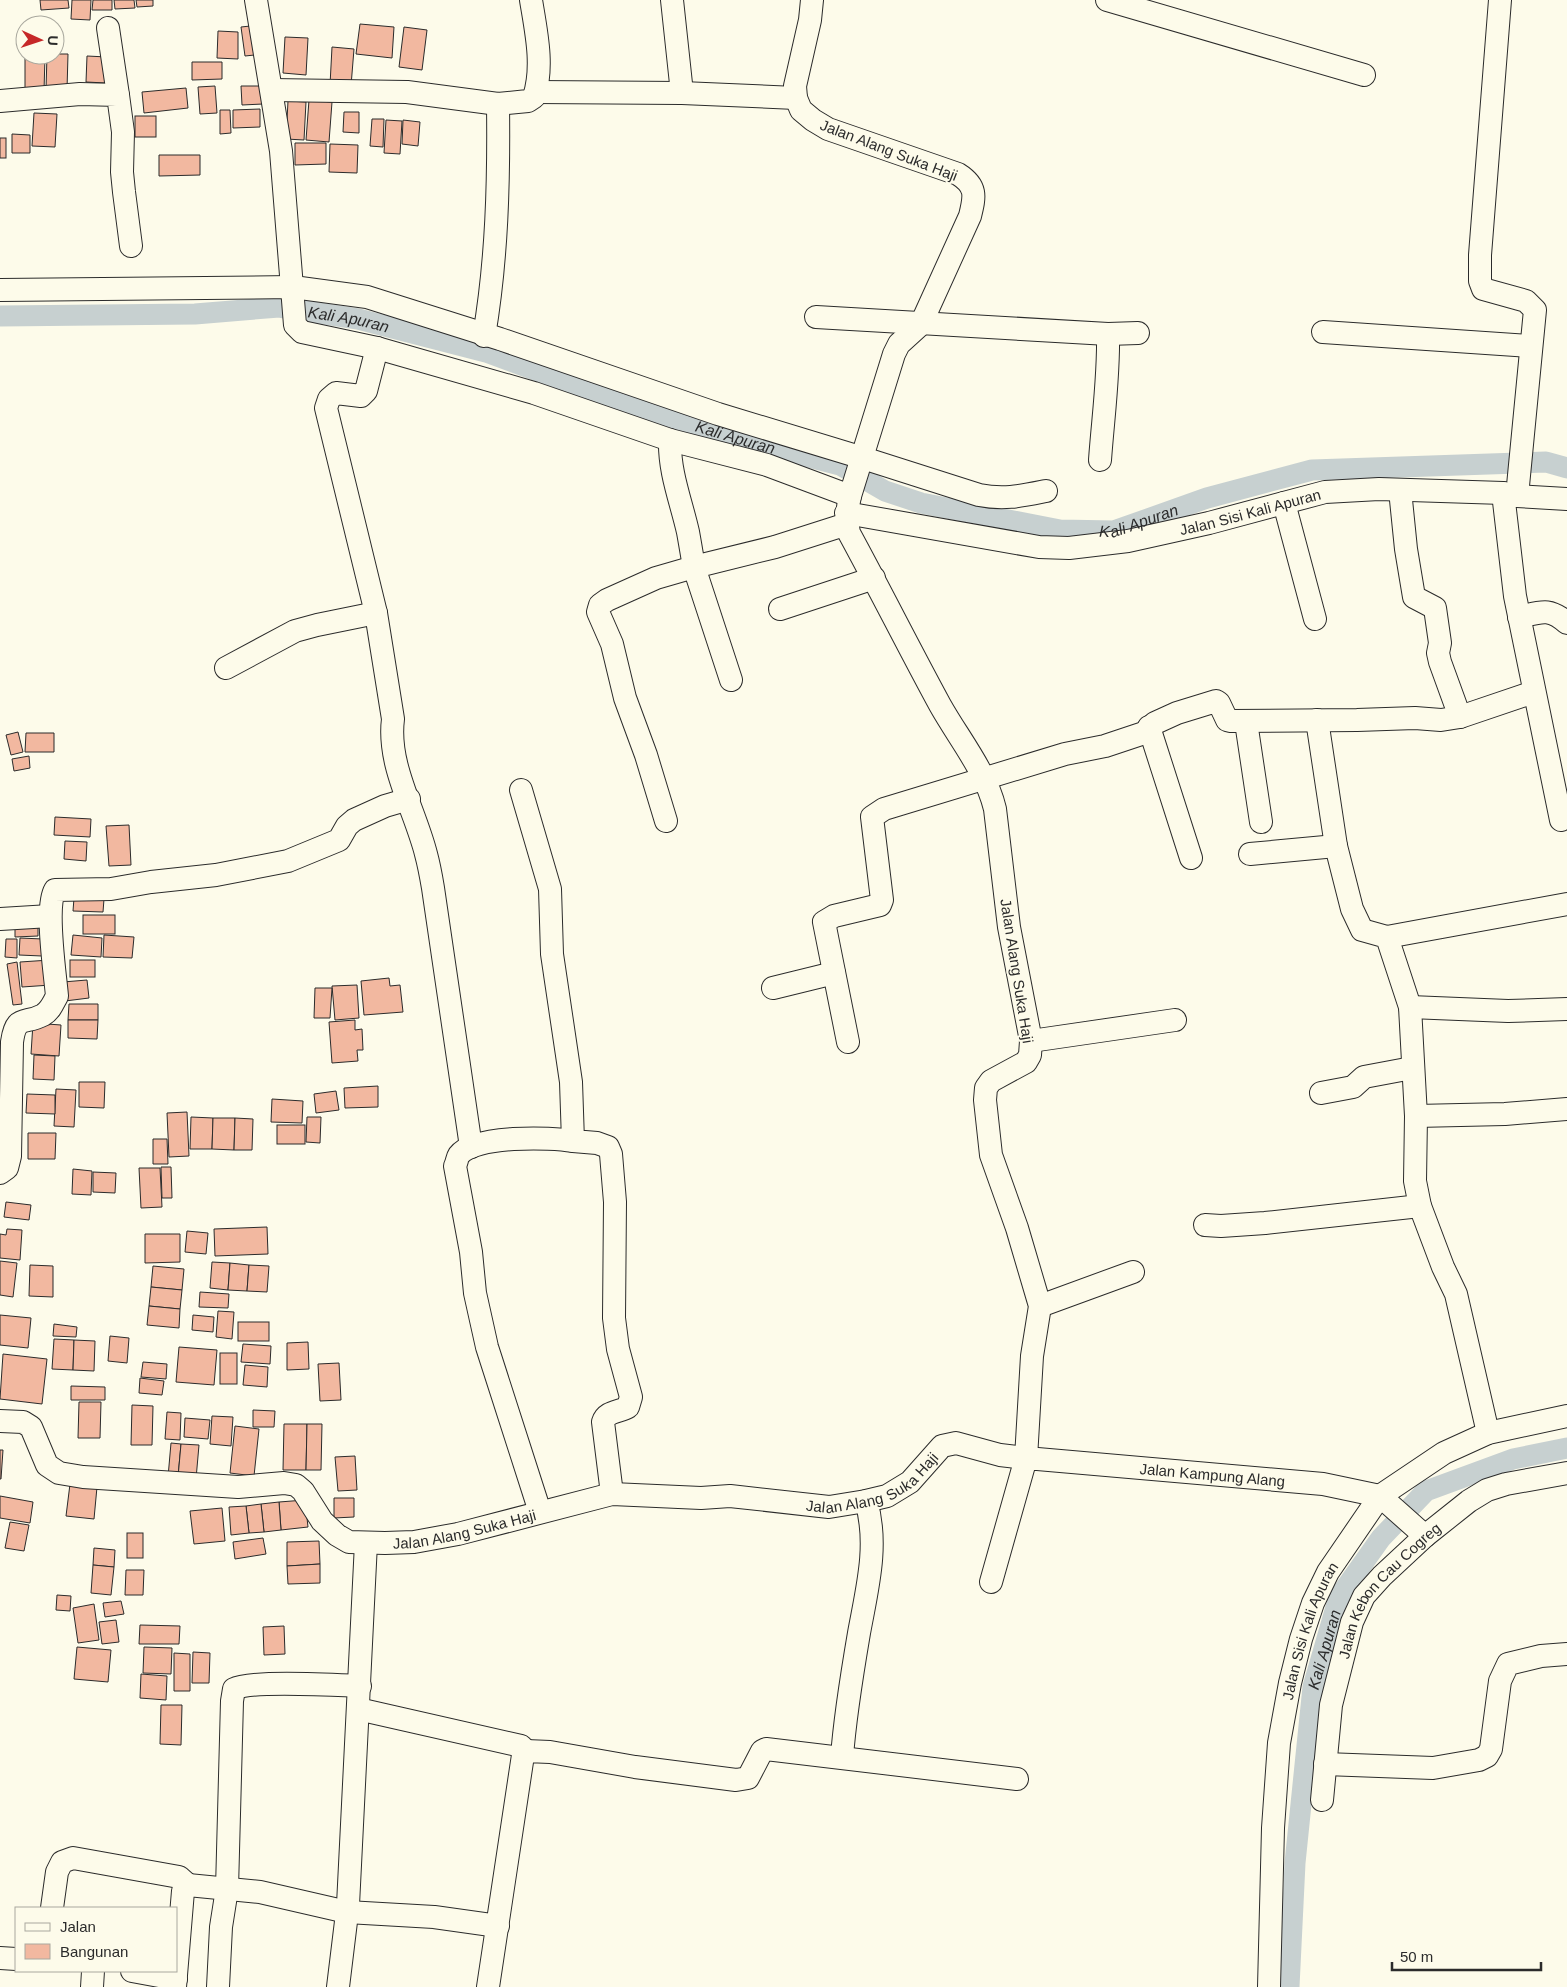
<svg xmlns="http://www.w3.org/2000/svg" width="1567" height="1987" viewBox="0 0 1567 1987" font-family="Helvetica,sans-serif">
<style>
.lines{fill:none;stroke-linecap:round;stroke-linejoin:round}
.canal{stroke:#c7d0d0;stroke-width:21}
.building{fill:#f2b8a0;stroke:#2b2b2b}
.minor-casing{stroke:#2b2b2b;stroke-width:24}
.minor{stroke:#fdfbea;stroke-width:22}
.labels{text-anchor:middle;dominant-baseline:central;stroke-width:4;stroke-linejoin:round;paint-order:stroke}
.street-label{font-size:15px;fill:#2b2b2b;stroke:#fdfbea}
.water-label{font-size:16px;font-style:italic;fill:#2b2b2b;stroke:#fdfbea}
</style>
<rect width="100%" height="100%" fill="#fdfbea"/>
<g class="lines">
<!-- canal -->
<g class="canal">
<path id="s1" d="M0 316 195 314 279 307 358 319 486 352 638 408 755 443 840 465 885 491 921 503 1060 530 1114 531 1207 498 1312 470 1546 462 1567 468"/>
<path id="s2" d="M1289 1987 1295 1863 1313 1687 1339 1597 1381 1538 1426 1491 1513 1459 1567 1448"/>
</g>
</g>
<!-- building -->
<g class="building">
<polygon points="40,0 68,0 69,8 41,10"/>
<polygon points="72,0 91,0 90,20 71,19"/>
<polygon points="93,0 112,0 112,10 92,10"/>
<polygon points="114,0 134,0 135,8 115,9"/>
<polygon points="136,0 153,0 153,6 137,7"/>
<polygon points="360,24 394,27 392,58 356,54"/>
<polygon points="260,25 264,54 245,56 241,27"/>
<polygon points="404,27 427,30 422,70 399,67"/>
<polygon points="218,31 238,32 238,59 217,58"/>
<polygon points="285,37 308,38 306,75 283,73"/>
<polygon points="332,47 354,49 351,86 330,85"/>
<polygon points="55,54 68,54 67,90 46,89 47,55"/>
<polygon points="25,56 45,56 44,91 25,91"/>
<polygon points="87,56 107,57 106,83 86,82"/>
<polygon points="192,62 222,62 222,79 192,80"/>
<polygon points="215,86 217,113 200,114 198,87"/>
<polygon points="241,86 262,86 263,104 242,105"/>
<polygon points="186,88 188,108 144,113 142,92"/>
<polygon points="309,100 332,102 329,142 306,140"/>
<polygon points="288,101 306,102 304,140 286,139"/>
<polygon points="260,109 260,127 233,128 233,110"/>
<polygon points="220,110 230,110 231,133 220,134"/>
<polygon points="344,112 359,112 359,133 343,132"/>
<polygon points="34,113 57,114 55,147 32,146"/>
<rect x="135" y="116" width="21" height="21"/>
<polygon points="372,119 384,119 383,147 370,146"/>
<polygon points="386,120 402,121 400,154 384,153"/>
<polygon points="403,120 420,122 418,146 402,144"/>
<polygon points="12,134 30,135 30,153 12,153"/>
<rect x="0" y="138" width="6" height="20"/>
<polygon points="295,143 326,143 326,164 295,165"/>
<polygon points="330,144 358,145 357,173 329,172"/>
<polygon points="159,155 200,155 200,175 159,176"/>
<polygon points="18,732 23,752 11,755 6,735"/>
<polygon points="26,733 54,733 54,752 25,752"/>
<polygon points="29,756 30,768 14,771 12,759"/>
<polygon points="55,817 91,819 90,837 54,835"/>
<polygon points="129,825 131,865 109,866 106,826"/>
<polygon points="65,841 87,842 86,861 64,859"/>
<polygon points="74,898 104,899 103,912 73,911"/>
<rect x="83" y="915" width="32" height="19"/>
<polygon points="38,923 38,936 15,937 15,924"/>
<polygon points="73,935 102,938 101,957 71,955"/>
<polygon points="104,935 134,937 132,958 103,957"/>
<polygon points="20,938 43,939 42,956 19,955"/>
<polygon points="6,939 17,939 17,958 5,957"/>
<polygon points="50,960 51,985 22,987 20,962"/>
<rect x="70" y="960" width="25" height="17"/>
<polygon points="17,962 22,1004 13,1005 7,964"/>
<polygon points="389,978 390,986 400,985 403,1012 364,1015 361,981"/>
<polygon points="87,980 89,998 65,1001 63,982"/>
<polygon points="357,985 359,1018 335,1020 332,986"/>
<polygon points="315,988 332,988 330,1018 314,1018"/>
<polygon points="69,1004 98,1004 98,1020 68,1020"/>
<polygon points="68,1020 98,1020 97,1039 68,1038"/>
<polygon points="355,1020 355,1030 362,1029 363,1050 357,1050 358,1061 332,1063 329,1022"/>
<polygon points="33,1023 61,1025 59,1056 31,1054"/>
<polygon points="34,1055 55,1056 54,1080 33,1079"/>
<polygon points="79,1082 105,1082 104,1108 79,1107"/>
<polygon points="378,1086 378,1107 345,1108 344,1088"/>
<polygon points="56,1089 76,1090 74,1127 54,1126"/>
<polygon points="336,1091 339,1110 316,1113 314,1094"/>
<polygon points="27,1094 55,1095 55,1114 26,1113"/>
<polygon points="272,1099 303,1101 302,1123 271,1122"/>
<polygon points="187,1112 189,1156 169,1157 167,1113"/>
<polygon points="191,1117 213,1118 212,1149 190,1149"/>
<polygon points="307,1117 321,1117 320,1143 306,1142"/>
<polygon points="213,1118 235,1118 234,1150 212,1149"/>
<polygon points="235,1118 253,1119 252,1150 234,1150"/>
<rect x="277" y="1125" width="28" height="19"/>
<polygon points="28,1133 56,1133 55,1159 28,1159"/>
<polygon points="153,1139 167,1139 168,1164 153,1164"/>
<polygon points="161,1167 171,1167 172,1198 162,1198"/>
<polygon points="139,1168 160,1168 162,1207 141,1208"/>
<polygon points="73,1169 92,1171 91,1195 72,1194"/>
<polygon points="93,1172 116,1173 115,1193 93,1192"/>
<polygon points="6,1202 31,1205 29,1220 4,1217"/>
<polygon points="267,1227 268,1254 215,1256 214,1229"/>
<polygon points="7,1229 22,1230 20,1260 0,1258 0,1234 6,1235"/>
<polygon points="187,1231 208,1233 206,1254 185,1252"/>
<polygon points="145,1234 180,1234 180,1262 145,1263"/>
<polygon points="0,1261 17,1263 13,1297 0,1295"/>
<polygon points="212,1262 230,1263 228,1290 210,1288"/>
<polygon points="230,1263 249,1265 247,1291 228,1290"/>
<polygon points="30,1265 53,1266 53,1297 29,1296"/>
<polygon points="249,1265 269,1266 267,1292 247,1291"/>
<polygon points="153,1266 184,1269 182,1290 151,1287"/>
<polygon points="151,1287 182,1290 180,1309 149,1306"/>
<polygon points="200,1292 229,1294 228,1308 199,1307"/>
<polygon points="149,1306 180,1309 179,1328 147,1325"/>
<polygon points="218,1311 234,1312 232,1339 216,1337"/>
<polygon points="0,1315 31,1318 28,1348 0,1345"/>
<polygon points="193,1315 214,1317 213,1332 192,1330"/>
<rect x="238" y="1322" width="31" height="19"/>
<polygon points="54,1324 77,1327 76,1337 53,1336"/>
<polygon points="110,1336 129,1338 127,1363 108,1361"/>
<polygon points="54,1339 74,1340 73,1370 52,1369"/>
<polygon points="74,1340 95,1341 94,1371 73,1370"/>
<polygon points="308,1342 309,1369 287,1370 287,1343"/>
<polygon points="243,1344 271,1346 270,1364 241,1362"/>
<polygon points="179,1347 217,1350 214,1385 176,1382"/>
<rect x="220" y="1353" width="17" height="31"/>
<polygon points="3,1354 47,1359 42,1404 0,1399"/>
<polygon points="143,1362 167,1364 166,1379 141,1377"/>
<polygon points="339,1363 341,1400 320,1401 318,1364"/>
<polygon points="245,1365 268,1367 267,1387 243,1385"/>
<polygon points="140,1378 164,1381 162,1395 139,1393"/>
<polygon points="71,1386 105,1387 105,1400 71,1400"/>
<polygon points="79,1402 101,1402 100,1438 78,1438"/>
<polygon points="132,1405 153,1406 152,1445 131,1445"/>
<polygon points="253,1410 275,1411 274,1427 253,1427"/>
<polygon points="167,1412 181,1413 180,1440 165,1439"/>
<polygon points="212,1416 233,1417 231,1446 210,1444"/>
<polygon points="185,1418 210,1420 208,1439 184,1437"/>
<polygon points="284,1424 307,1424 306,1470 283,1470"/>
<polygon points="307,1424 322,1424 321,1470 306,1470"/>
<polygon points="235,1426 259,1429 254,1476 230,1473"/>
<polygon points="171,1443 181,1444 178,1477 168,1477"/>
<polygon points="181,1444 199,1445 196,1479 178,1477"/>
<polygon points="0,1450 3,1450 1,1479 0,1479"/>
<polygon points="355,1456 357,1490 338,1491 335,1457"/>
<polygon points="70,1484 97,1487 94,1519 66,1516"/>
<polygon points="0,1496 33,1502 30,1523 0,1518"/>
<polygon points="334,1498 354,1498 354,1517 334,1518"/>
<polygon points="305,1500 308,1527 281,1530 279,1502"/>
<polygon points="279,1502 281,1530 264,1532 261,1504"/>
<polygon points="261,1504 264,1532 249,1533 246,1506"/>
<polygon points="246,1506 249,1533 231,1535 229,1507"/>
<polygon points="222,1508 225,1541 194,1544 190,1511"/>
<polygon points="10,1522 29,1525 24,1551 5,1548"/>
<rect x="127" y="1533" width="16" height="25"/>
<polygon points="263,1538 266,1554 235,1559 233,1542"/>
<polygon points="319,1541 320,1564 287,1566 287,1542"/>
<polygon points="94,1548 115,1550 114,1567 93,1565"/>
<polygon points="320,1564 320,1583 288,1584 287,1566"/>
<polygon points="93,1565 114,1567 111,1595 91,1593"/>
<polygon points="126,1570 144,1570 143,1595 125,1595"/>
<polygon points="57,1595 71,1596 70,1611 56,1610"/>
<polygon points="121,1601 124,1614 105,1617 103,1603"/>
<polygon points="94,1604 99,1640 78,1643 73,1608"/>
<polygon points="116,1620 119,1642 102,1644 99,1622"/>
<polygon points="140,1625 180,1626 179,1644 139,1644"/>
<polygon points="284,1626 285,1654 264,1655 263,1627"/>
<polygon points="77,1647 111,1650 108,1682 74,1679"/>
<polygon points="144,1647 172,1648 171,1674 143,1673"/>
<polygon points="193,1652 210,1653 209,1683 192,1683"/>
<polygon points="174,1653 190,1654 190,1691 174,1691"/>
<polygon points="141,1674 167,1676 166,1700 140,1698"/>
<polygon points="161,1705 182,1705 181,1745 160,1744"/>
</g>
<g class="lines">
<!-- minor casing -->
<g class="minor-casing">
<g id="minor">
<polyline points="256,0 281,151 295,325 302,332 377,348 534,393 670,440 767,465 850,496"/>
<polyline points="672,0 682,93"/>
<polyline points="1107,0 1364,75"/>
<polyline points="1500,0 1480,255 1480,281 1483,289 1526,301 1535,310 1517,496"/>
<polyline points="108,28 118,95"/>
<path d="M272 90 407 92 498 104 528 101 534 97C544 66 536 31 531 0"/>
<polyline points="536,92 682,93 796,98"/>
<polyline points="0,101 80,94 118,95 123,132 122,172 124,192 131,246"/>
<path d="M0 290 293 287 367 297 500 339 718 414 863 458 979 495C1004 500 1021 496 1046 491"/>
<polyline points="816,317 1108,334 1138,333"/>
<polyline points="1323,332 1531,346"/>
<path d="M484 336C497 259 499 182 498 104"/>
<path d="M377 348 366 391 361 396 336 393 329 399 326 408 376 613 393 719C387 765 415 810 426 854 429 865 431 876 433 888L471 1147"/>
<path d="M1100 460C1103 418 1109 376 1108 334"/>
<polyline points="1400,490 1406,549 1414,597 1435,608 1440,643 1438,653 1440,662 1460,717"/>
<polyline points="1503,493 1515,596 1561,820"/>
<polyline points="1284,503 1315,619"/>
<path id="s3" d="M846 513 1039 547 1069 548 1128 541 1209 523 1325 492 1379 489 1503 493 1517 496 1567 499"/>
<polyline points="780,609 874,578"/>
<path d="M1519 617C1541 612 1549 607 1567 623"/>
<polyline points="226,668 295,631 317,625 376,613"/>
<polyline points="731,680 694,567 775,547 847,524"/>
<polyline points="1317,720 1336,846 1352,909 1362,930 1387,937 1410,1007 1416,1116 1415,1181 1420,1206 1443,1267 1456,1294 1488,1433"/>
<polyline points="1246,722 1261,822"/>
<polyline points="1149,727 1191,858"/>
<path d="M521 790 550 889 552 954 571 1082 573 1141 597 1143 608 1147 611 1154 615 1202 614 1318 618 1349 631 1397 628 1407C620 1412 606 1411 603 1422L612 1494"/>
<path d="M666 821 646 755 625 698 612 644 598 612 600 605 607 600 656 578 694 567C692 555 690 543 688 532 681 501 669 472 670 440"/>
<polyline points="1250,854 1336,846"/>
<polyline points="0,919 50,916"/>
<polyline points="1387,937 1567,904"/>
<polyline points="773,988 834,973"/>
<polyline points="1410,1007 1508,1011 1567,1009"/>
<polyline points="1031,1041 1175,1020"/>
<polyline points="848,1042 824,922 834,916 880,905 882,900 872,817 884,809 1065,754 1105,746 1144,733 1155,723 1177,713 1216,701 1219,703 1227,720 1231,721 1357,720 1415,718 1441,720 1460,717 1534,692"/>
<polyline points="1321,1093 1353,1087 1364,1077 1412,1068"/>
<polyline points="1416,1116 1505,1114 1567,1109"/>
<path d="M0 1173 7 1168 10 1156 12 1042C16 1014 24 1025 43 1015 51 1010 53 1003 57 996 55 973 45 907 55 890L111 889 151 882 216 875 288 861 339 840 347 826 354 820 385 806 409 799"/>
<polyline points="1205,1225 1221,1226 1265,1223 1420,1206"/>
<polyline points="1040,1306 1133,1272"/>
<path id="s4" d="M0 1421 23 1422 31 1427 47 1465 59 1473 83 1477 238 1487 284 1483 296 1485 303 1491 322 1521 337 1535 349 1542 385 1543 414 1542 458 1534 612 1494 701 1498 730 1496 829 1507 866 1501 887 1496 910 1482 942 1446 956 1443 1000 1455 1026 1458 1032 1356 1040 1306 1017 1228 991 1155 985 1100 986 1088 991 1081 1026 1062 1030 1055 1031 1041 1009 927 995 809C986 771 959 739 940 705 909 648 880 590 849 533 846 520 847 509 850 496L894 354 899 344 921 324 970 216C975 196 977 186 958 174L828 129 813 120 801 110 796 98 795 86 810 20 812 0"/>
<path d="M540 1512 487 1347 475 1293 471 1252 455 1166C457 1162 457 1158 459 1155 474 1135 551 1137 573 1141"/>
<path id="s5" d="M991 1582 1026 1458 1323 1484 1380 1496 1425 1536"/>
<polyline points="358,1709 521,1746 526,1751"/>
<path d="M842 1757C845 1715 852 1674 859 1633 867 1589 879 1545 866 1501"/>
<polyline points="1325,1764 1433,1768 1479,1760 1487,1756 1491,1749 1500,1681 1508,1664 1541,1656 1567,1654"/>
<path id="s6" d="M1322 1800 1331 1705 1352 1622 1364 1596 1382 1576 1425 1536 1469 1501 1487 1490 1506 1484 1567 1473"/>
<polyline points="52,1908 57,1872 62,1862 73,1858 179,1877 188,1885"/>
<polyline points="0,1958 16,1959"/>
<polyline points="132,1971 176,1979"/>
<polyline points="92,1987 93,1971"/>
<polyline points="175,1987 183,1891 188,1885 260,1892 347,1912 434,1917 498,1926"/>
<path d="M218 1987 221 1927 227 1889 232 1701 234 1689C251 1680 336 1685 360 1686"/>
<polyline points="338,1987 348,1905 366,1543"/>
<polyline points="488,1987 523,1755 526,1751 550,1752 635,1767 736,1780 748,1778 762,1751 766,1749 1017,1779"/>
<path id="s7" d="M1269 1987 1273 1828 1279 1743 1290 1683 1301 1639 1313 1603 1328 1572 1380 1496 1444 1453 1488 1433 1567 1416"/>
</g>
</g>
<!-- minor -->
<use href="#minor" class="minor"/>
</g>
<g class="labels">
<!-- street labels -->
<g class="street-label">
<text transform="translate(889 150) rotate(21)">Jalan Alang Suka Haji</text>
<text stroke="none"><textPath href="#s3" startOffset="411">Jalan Sisi Kali Apuran</textPath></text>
<text transform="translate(1017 971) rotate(81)">Jalan Alang Suka Haji</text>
<text stroke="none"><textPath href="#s5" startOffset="316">Jalan Kampung Alang</textPath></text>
<text stroke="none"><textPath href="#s4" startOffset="942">Jalan Alang Suka Haji</textPath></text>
<text stroke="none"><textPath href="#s4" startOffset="522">Jalan Alang Suka Haji</textPath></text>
<text stroke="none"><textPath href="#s6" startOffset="228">Jalan Kebon Cau Cogreg</textPath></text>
<text stroke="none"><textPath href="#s7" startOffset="361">Jalan Sisi Kali Apuran</textPath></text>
</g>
<!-- water labels -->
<g class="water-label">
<text stroke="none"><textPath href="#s1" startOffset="350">Kali Apuran</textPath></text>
<text stroke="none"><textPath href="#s1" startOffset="755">Kali Apuran</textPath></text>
<text stroke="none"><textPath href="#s1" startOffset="1175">Kali Apuran</textPath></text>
<text stroke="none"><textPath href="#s2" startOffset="340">Kali Apuran</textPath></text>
</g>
</g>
<!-- legend -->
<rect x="15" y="1907" width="162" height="65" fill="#fdfbea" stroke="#a9a89e"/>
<rect x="25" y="1923" width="25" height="8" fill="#fdfbea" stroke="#a9a89e"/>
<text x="60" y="1932" font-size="15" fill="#2b2b2b">Jalan</text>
<rect x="25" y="1944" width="25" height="15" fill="#f2b8a0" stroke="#a9a89e"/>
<text x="60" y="1957" font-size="15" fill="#2b2b2b">Bangunan</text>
<!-- north arrow -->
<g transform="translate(40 40) rotate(93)"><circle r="24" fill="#fdfbea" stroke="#a9a89e"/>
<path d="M0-4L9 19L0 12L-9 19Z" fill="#c62828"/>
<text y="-8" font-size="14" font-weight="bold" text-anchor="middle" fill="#2b2b2b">U</text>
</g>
<!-- scale -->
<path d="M1392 1962v8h149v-8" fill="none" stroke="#2b2b2b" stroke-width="2.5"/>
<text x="1400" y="1962" font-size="15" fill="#2b2b2b" stroke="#fdfbea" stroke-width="4" paint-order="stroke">50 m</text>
</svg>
